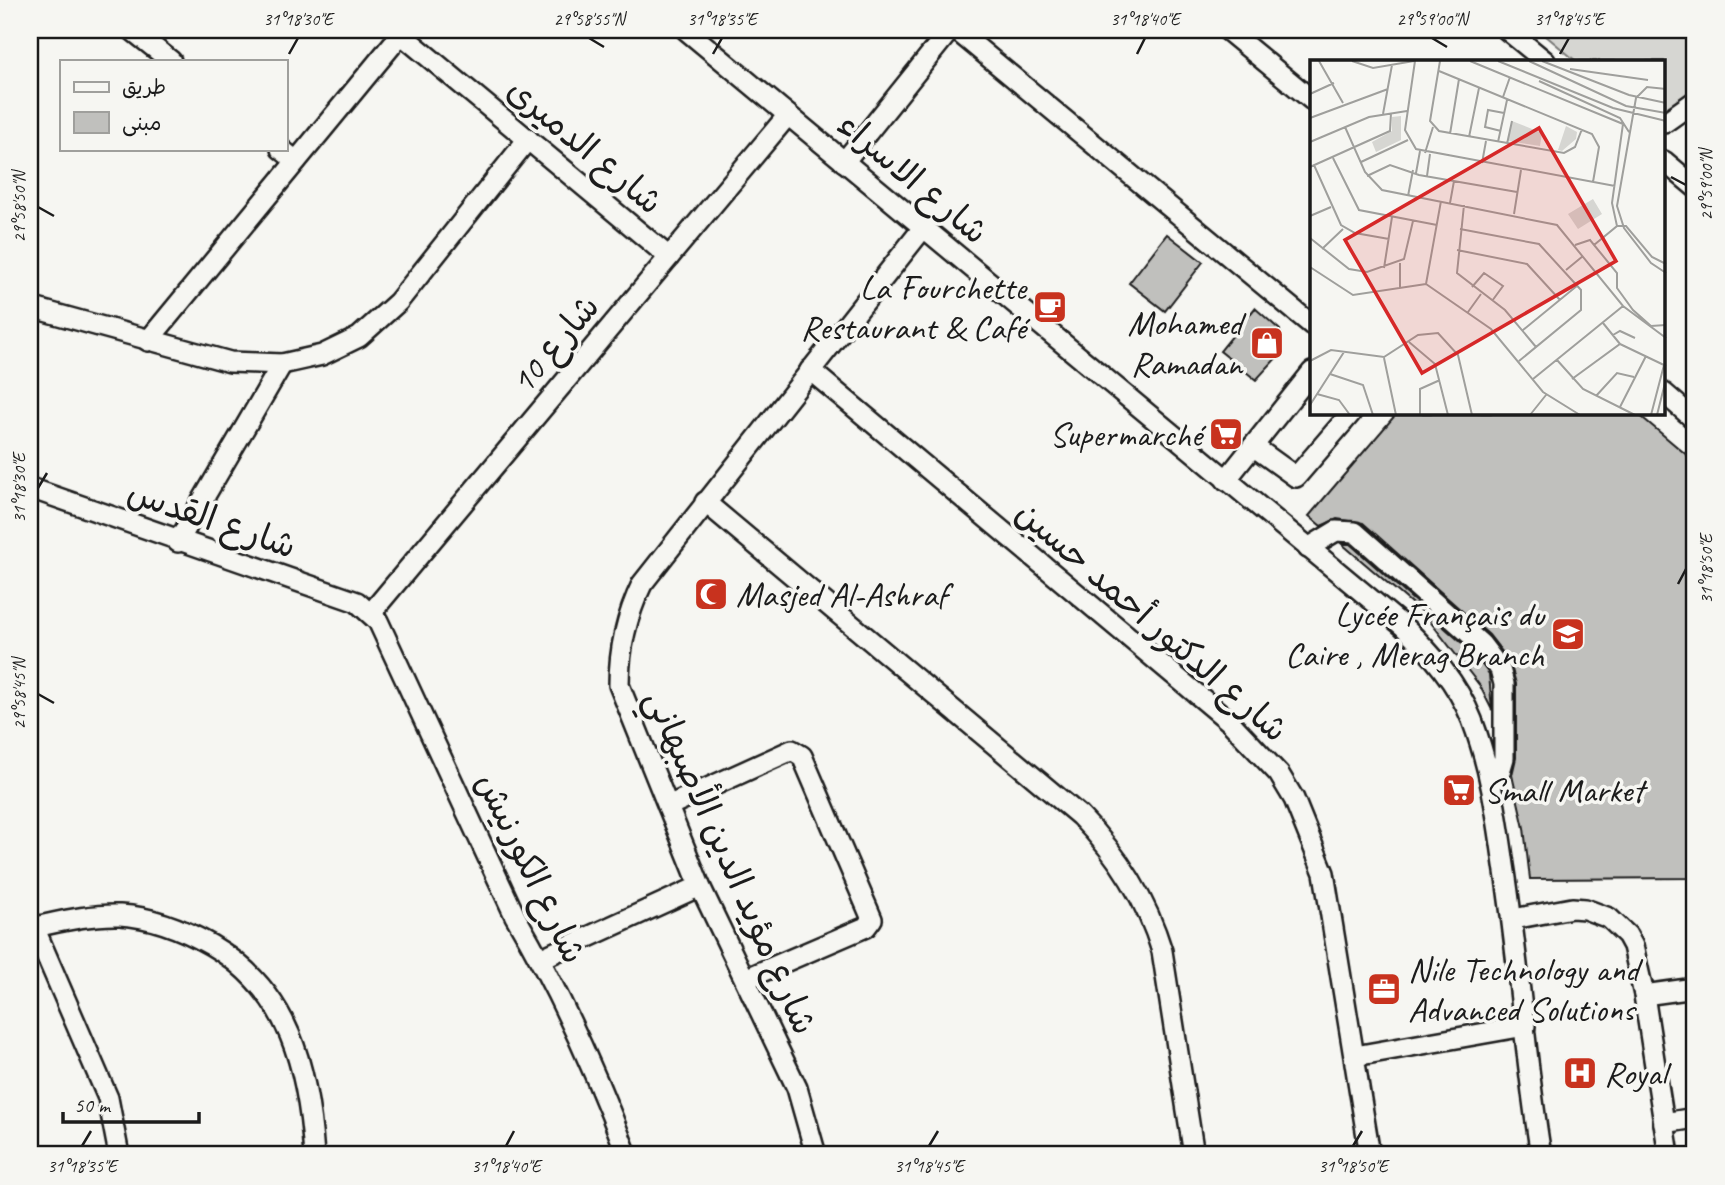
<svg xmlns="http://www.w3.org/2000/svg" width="1725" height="1185" viewBox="0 0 1725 1185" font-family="Caveat,'Playpen Sans Arabic',sans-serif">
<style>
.green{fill:#d6d6d2;stroke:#797977;stroke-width:2}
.building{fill:#c0c0bd;stroke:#1c1c1c;stroke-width:2}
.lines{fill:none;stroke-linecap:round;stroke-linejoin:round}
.minor-casing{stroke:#1c1c1c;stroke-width:24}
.minor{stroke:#f6f6f2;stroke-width:19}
.ticks{fill:none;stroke:#1c1c1c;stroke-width:2.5}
.labels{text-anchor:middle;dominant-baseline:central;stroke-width:7;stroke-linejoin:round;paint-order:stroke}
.street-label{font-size:35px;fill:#1c1c1c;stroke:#f6f6f2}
.poi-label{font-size:35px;fill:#1c1c1c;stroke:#f6f6f2;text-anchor:end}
.inset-road{fill:none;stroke:#9f9f9c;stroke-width:2}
.view{fill:#d62828;fill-opacity:0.15;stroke:#d62828;stroke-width:3.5}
.inset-edge{fill:none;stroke:#1c1c1c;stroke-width:3.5}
.neatline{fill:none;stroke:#1c1c1c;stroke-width:2.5}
.ticks-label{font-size:18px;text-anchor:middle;fill:#1c1c1c}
</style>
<rect width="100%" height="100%" fill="#f6f6f2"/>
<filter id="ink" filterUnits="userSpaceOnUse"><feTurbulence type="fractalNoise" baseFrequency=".0143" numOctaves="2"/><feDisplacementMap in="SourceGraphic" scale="14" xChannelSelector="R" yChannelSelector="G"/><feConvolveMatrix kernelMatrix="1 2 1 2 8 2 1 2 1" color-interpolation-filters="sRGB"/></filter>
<g filter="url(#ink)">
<!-- green -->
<polygon class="green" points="1539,30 1695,30 1695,96 1664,120 1664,61 1576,61"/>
<!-- building -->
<g class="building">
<polygon points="1167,234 1203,262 1165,311 1129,283"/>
<polygon points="1255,308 1280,330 1281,353 1256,380 1220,351"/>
<polygon points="1397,413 1637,413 1695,462 1695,878 1530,879 1524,828 1512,775 1516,758 1516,684 1510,662 1489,635 1363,523 1337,519 1321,526 1309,516"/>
<polygon points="1342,544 1350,544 1472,652 1489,674 1492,710 1480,686 1425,615"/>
</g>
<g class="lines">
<!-- minor casing -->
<g class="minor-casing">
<g id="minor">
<polyline points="132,30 171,61"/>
<polyline points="396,30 669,257"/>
<path d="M686 30 1403 626C1431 653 1457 682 1472 720 1490 767 1497 815 1504 865 1519 961 1525 1059 1541 1155"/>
<polyline points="956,30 1312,325"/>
<polyline points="1227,30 1312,100"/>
<polyline points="1507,30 1545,61"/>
<polyline points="1664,123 1695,101"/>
<polyline points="281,149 296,161"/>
<polyline points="1664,161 1695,187"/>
<polyline points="844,162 950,30"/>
<polyline points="30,307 230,362 282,364 322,355 359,337 398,302 528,139"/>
<polyline points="148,341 401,34"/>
<polyline points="810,370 1229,721 1279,774 1294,799 1324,873 1370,1155"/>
<polyline points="1664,393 1695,420"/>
<polyline points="1253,446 1296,477 1351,413"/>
<polyline points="1226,480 1312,372"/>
<path d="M30 488 357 602 378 621 515 916C559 991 596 1073 627 1155"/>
<path d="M705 502 1080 816C1118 855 1146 898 1162 951L1194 1155"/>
<polyline points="178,542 282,364"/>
<polyline points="1308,548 1336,531 1355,532 1481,644 1500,669 1504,684 1504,758 1499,775 1492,783"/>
<polyline points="371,613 788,115"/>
<polyline points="668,806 792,750 802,756 872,919 866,927 745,979"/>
<polyline points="1513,919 1572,908 1585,909 1609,918 1627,935 1633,946 1644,995 1669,1155"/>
<polyline points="34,927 108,1098 119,1155"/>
<path d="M30 928C59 922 89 914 120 915 152 917 183 929 211 945 290 991 308 1069 314 1155"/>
<polyline points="540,959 700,886"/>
<polyline points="1644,995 1695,988"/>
<polyline points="1355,1056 1525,1026"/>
<polyline points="1664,1123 1695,1118"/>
<path d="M816 1155 797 1088 700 886 619 685C619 649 626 617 642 584L923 228"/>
</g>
</g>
<!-- minor -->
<use href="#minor" class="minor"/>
</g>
</g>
<!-- ticks -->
<path class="ticks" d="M589 38 604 47M1432 38 1447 47M289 54 298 38M713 54 722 38M1137 54 1145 38M1560 54 1569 38M1671 177 1686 185M38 207 54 216M38 488 47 473M1678 584 1686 569M38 694 54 703M82 1146 91 1131M506 1146 514 1131M929 1146 938 1131M1353 1146 1362 1131"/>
<!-- icons -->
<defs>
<g id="cafe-square" transform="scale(1.75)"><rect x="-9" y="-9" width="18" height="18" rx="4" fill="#c8321e" stroke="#f6f6f2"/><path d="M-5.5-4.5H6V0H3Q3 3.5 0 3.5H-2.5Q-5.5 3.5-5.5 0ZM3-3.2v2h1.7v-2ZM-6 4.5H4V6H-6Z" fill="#fff"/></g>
<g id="shop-square" transform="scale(1.75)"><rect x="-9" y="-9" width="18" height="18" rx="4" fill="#c8321e" stroke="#f6f6f2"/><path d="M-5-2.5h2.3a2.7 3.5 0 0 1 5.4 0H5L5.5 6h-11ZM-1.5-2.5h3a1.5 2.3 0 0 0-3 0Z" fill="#fff"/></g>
<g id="supermarket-square" transform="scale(1.75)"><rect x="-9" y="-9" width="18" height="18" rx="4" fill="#c8321e" stroke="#f6f6f2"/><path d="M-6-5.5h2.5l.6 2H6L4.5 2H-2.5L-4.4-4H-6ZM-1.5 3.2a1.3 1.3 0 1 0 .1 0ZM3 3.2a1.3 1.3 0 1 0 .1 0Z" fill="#fff"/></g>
<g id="mosque-square" transform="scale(1.75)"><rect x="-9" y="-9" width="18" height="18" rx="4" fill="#c8321e" stroke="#f6f6f2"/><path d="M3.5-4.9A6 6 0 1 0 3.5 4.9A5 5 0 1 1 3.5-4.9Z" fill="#fff"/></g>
<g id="school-square" transform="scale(1.75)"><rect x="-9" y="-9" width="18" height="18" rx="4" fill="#c8321e" stroke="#f6f6f2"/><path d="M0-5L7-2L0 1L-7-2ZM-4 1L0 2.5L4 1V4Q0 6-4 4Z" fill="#fff"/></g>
<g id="office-square" transform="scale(1.75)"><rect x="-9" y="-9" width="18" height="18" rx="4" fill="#c8321e" stroke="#f6f6f2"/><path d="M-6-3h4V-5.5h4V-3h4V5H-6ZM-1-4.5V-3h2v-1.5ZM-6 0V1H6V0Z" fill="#fff"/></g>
<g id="hospital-square" transform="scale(1.75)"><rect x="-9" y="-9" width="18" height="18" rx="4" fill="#c8321e" stroke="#f6f6f2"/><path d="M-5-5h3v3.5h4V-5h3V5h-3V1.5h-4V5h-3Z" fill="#fff"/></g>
</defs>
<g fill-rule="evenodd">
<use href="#cafe-square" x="1050" y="307"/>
<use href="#shop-square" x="1267" y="343"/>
<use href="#supermarket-square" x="1226" y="434"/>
<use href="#mosque-square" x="711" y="594"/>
<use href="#school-square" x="1568" y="634"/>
<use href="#supermarket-square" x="1459" y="790"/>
<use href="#office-square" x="1384" y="989"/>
<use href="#hospital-square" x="1580" y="1073"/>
</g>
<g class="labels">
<!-- street labels -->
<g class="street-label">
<text transform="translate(585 146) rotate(40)">شارع الدميرى</text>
<text transform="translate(913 178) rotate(40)">شارع الاسراء</text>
<text transform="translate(555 344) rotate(-50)">شارع 10</text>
<text transform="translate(212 519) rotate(19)">شارع القدس</text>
<text transform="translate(1152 621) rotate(41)">شارع الدكتور أحمد حسين</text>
<text transform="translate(731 862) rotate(66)">شارع مؤيد الدين الأصبهاني</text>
<text transform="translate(531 868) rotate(64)">شارع الكورنيش</text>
</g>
<!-- poi labels -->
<g class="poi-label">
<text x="1026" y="287">La Fourchette<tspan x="1026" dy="40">Restaurant &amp; Café</tspan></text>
<text x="1242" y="323">Mohamed<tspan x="1242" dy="40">Ramadan</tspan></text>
<text x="1202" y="434">Supermarché</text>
<text x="736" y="594" text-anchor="start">Masjed Al-Ashraf</text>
<text x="1544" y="614">Lycée Français du<tspan x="1544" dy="40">Caire , Merag Branch</tspan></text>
<text x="1484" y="790" text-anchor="start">Small Market</text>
<text x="1408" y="969" text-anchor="start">Nile Technology and<tspan x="1408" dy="40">Advanced Solutions</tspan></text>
<text x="1604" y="1073" text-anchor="start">Royal</text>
</g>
</g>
<!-- overview -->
<g transform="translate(1310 60)">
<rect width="355" height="355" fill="#f6f6f2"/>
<path d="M91 56V80L66 92 62 82 82 71V57ZM202 61 232 73 230 86 198 81ZM256 66 267 72 266 79 252 91 248 90ZM283 139 292 154 268 169 258 154Z" fill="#d6d6d2"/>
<path class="inset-road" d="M9 1 33 43M42 1 63 8 104 1M105 1 95 70 106 89 305 126M130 1 120 61 129 71 254 93 265 87 272 69M160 1 313 64 302 143 307 166 284 185M188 1 303 48 356 61M219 1 316 46 356 53M232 1 319 35 356 43M260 9 338 20M129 11 282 74 289 87 283 122M229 21 310 58 319 72M356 29 337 27 326 38 307 146 314 168 341 203 356 213M0 34 24 23M193 37 200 17M73 54 82 5M0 58 78 29M35 67 55 112 72 130 247 165 313 246 356 278M191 71 175 67 178 50 194 53M140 74 149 19M159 77 169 28M0 82 59 57 97 51M188 82 197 40M197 84 202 61M115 93 123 67M23 98 49 150 127 165M51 102 98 80M172 103 176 81M4 105 31 165 45 173 79 179M0 107 80 71 81 53M106 113 110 91M57 116 80 105 109 115 207 132M117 116 120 94M98 136 103 110M140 143 144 121M154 145 147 213 195 250 226 287M204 154 211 110M0 156 21 147M307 166H316L342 197 356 204M150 169 229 184 271 230V250L209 301M0 178 39 209 57 212 94 199 103 161M265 185 280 180 307 213V228L323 250 341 266 356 265M12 189 33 169M147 190 217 204 250 240M0 207 43 235 116 224M74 208 82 157M256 210 273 196M116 224 181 269 233 332 270 355M116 224 131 141M162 227 174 213 193 226 182 241M90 229V203M158 252 171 234M293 263 310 284M213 270 268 225M303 275 310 271 325 278M99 282 125 304 138 355M74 298 86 355M247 300 273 329 325 355M0 301 21 290 74 297 108 275 128 273 148 295 162 355M20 314 53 325 63 355M223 319 313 246M262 319 310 284 356 306M7 334 29 340 40 355M286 336 307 313 324 317M0 345 34 292M310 347 336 296M110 355V329L130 320M220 355 236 335M341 355 354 305M347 355 356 319"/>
<path class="view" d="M229 68 306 201 112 313 35 180Z"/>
<rect width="355" height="355" class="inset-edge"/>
</g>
<!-- margin -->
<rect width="1725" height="1185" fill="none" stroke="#f6f6f2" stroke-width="77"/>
<!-- legend -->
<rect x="60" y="60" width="228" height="91" fill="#f6f6f2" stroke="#9f9f9c" stroke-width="2"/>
<rect x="74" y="82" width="35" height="10" fill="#f6f6f2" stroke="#9f9f9c" stroke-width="2"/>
<text x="122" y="94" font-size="21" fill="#1c1c1c">طريق</text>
<rect x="74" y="112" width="35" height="21" fill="#c0c0bd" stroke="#9f9f9c" stroke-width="2"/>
<text x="122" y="130" font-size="21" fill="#1c1c1c">مبنى</text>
<!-- scale -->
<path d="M63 1112v10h136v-10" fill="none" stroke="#1c1c1c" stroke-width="3.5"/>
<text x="74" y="1112" font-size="21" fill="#1c1c1c" stroke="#f6f6f2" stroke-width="5" paint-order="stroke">50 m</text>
<rect x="38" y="38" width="1648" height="1108" class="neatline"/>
<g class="ticks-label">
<text x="298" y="25">31°18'30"E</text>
<text x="589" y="25">29°58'55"N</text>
<text x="722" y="25">31°18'35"E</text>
<text x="1145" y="25">31°18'40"E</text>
<text x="1432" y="25">29°59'00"N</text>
<text x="1569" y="25">31°18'45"E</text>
<text transform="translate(1706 185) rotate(-90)" y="6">29°59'00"N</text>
<text transform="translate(19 207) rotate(-90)" y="6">29°58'50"N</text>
<text transform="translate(19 488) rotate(-90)" y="6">31°18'30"E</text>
<text transform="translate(1706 569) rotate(-90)" y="6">31°18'50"E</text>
<text transform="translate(19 694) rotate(-90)" y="6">29°58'45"N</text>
<text x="82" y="1172">31°18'35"E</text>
<text x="506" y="1172">31°18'40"E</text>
<text x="929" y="1172">31°18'45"E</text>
<text x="1353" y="1172">31°18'50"E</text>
</g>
</svg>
